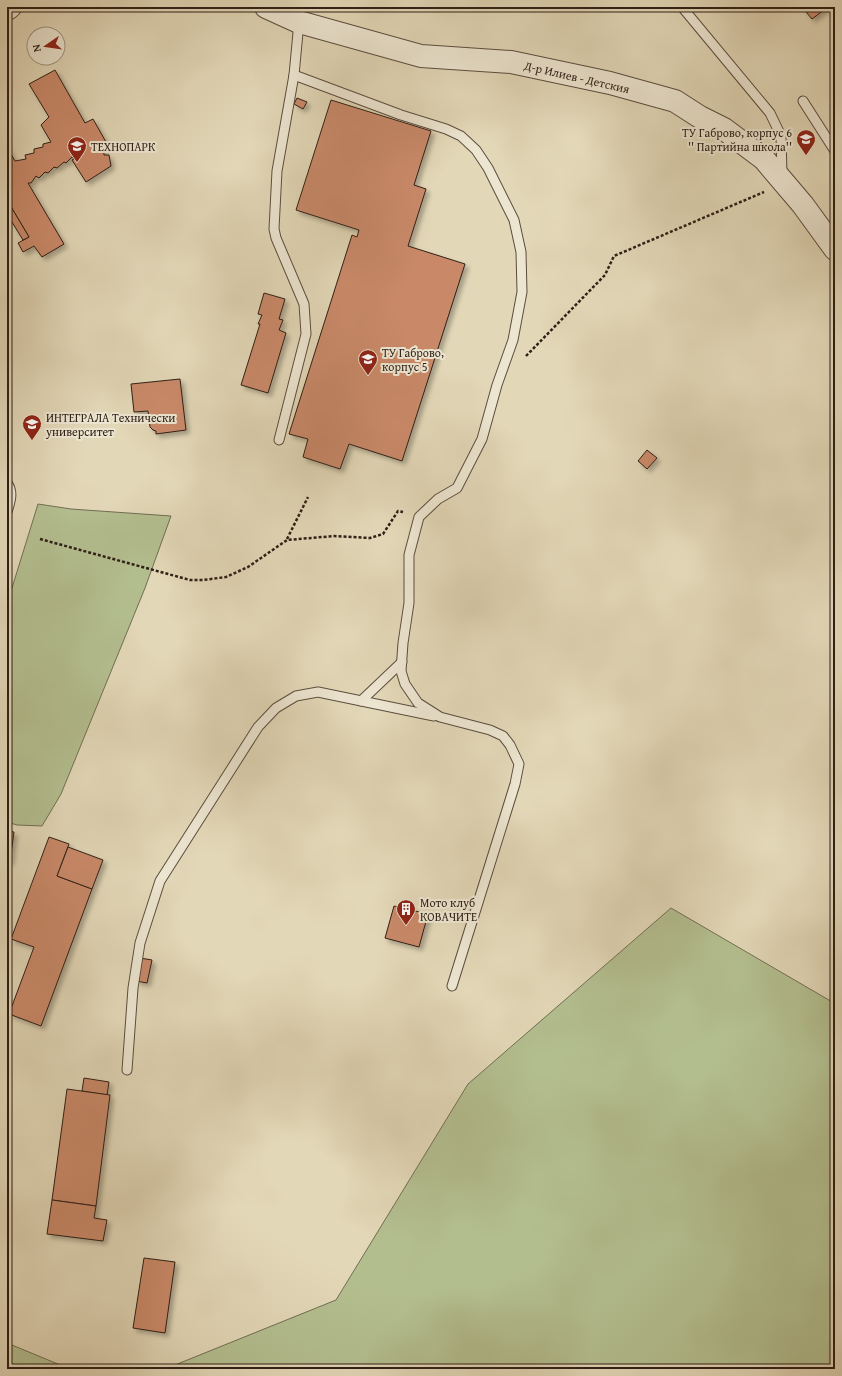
<svg xmlns="http://www.w3.org/2000/svg" width="842" height="1376" viewBox="0 0 842 1376" font-family="'Gentium Book Plus',serif">
<style>
.green{fill:#b3be8f;stroke:#716e53}
.building{fill:#c98969;stroke:#2f1f17;filter:url(#shadow)}
.lines{fill:none;stroke-linecap:round;stroke-linejoin:round}
.service-casing{stroke:#5c4d3f;stroke-width:11}
.tertiary-casing{stroke:#5c4d3f;stroke-width:24}
.path{stroke:#2f1f17;stroke-width:2.5;stroke-dasharray:3 2;stroke-linecap:butt}
.service{stroke:#ece5d0;stroke-width:9}
.tertiary{stroke:#ece5d0;stroke-width:22}
.labels{text-anchor:middle;dominant-baseline:central;stroke-width:4;stroke-linejoin:round;paint-order:stroke}
.street-label{font-size:12px;fill:#2f1f17;stroke:#ece5d0}
.poi-label{font-size:12px;fill:#2f1f17;stroke:#ece5d0;text-anchor:start}
</style>
<defs>
<filter id="shadow"><feDropShadow dx="3.5" dy="3.5" stdDeviation="2" flood-color="#0004"/></filter>
</defs>
<rect width="100%" height="100%" fill="#e2d7b7"/>
<filter id="stains"><feTurbulence type="fractalNoise" baseFrequency=".005" numOctaves="4"/><feColorMatrix values="0 0 0 0 .2 0 0 0 0 .09 0 0 0 0 .02 0 0 0 .5 -.17"/></filter>
<radialGradient id="worn" r=".72"><stop offset=".6" stop-color="#630" stop-opacity="0"/><stop offset="1" stop-color="#630" stop-opacity=".3"/></radialGradient>
<!-- green -->
<g class="green">
<polygon points="38,504 71,509 171,516 145,588 61,794 42,826 17,825 7,822 7,604"/>
<polygon points="671,908 834,1003 835,1005 835,1369 165,1369 336,1300 468,1084"/>
<polygon points="7,1343 70,1369 7,1369"/>
</g>
<!-- building -->
<g class="building">
<polygon points="802,7 828,7 812,19"/>
<polygon points="55,70 85,123 93,119 106,142 103,144 104,155 109,155 111,166 86,182 72,160 74,159 72,157 66,163 64,162 57,168 54,167 48,173 45,172 39,178 36,176 31,183 28,183 64,244 42,257 34,246 23,252 18,243 29,237 7,200 7,147 15,161 26,159 25,155 34,153 34,149 43,147 43,144 51,142 41,125 49,117 29,84"/>
<polygon points="835,83 835,93 830,87"/>
<polygon points="297,98 307,102 303,109 294,104"/>
<polygon points="331,100 431,131 414,185 426,189 408,246 465,264 402,461 349,444 340,469 303,457 308,439 289,434 352,235 357,237 359,230 296,210"/>
<polygon points="7,200 29,237 23,240 7,214"/>
<polygon points="264,293 285,299 279,319 283,320 279,330 286,333 268,393 241,385 260,324 258,324 262,315 258,314"/>
<polygon points="180,379 186,430 156,434 156,431 153,430 150,427 148,411 134,412 131,384"/>
<polygon points="647,450 657,458 647,469 638,461"/>
<polygon points="7,831 14,832 10,862 7,862"/>
<polygon points="49,837 69,844 57,876 92,889 41,1026 9,1014 34,947 11,939"/>
<polygon points="68,847 103,860 92,889 57,876"/>
<polygon points="394,906 428,914 419,947 385,938"/>
<polygon points="140,958 152,960 147,983 136,981"/>
<polygon points="84,1078 109,1082 107,1095 82,1091"/>
<polygon points="67,1089 110,1095 96,1206 52,1200"/>
<polygon points="52,1200 96,1206 94,1218 107,1220 103,1241 47,1234"/>
<polygon points="144,1258 175,1262 165,1333 133,1328"/>
</g>
<g class="lines">
<!-- service casing -->
<g class="service-casing">
<g id="service">
<polyline points="682,7 770,113 781,136 782,175"/>
<polyline points="299,22 294,75 401,115 446,129 461,136 476,150 488,168 514,220 521,252 522,292 513,340 497,385 482,439 457,488 438,499 419,517 409,555 409,603 403,643 401,671 405,684 418,703 440,717 490,730 503,736 510,745 519,764 515,784 452,986"/>
<polyline points="803,101 835,151"/>
<polyline points="279,440 306,334 304,304 276,238 274,229 277,171 294,75"/>
<path d="M7 483C14 492 10 502 7 512"/>
<polyline points="361,701 402,662"/>
<polyline points="127,1070 133,988 140,943 160,881 258,727 276,708 296,696 318,692 434,716"/>
</g>
</g>
<!-- tertiary casing -->
<g class="tertiary-casing">
<g id="tertiary">
<polyline points="266,7 299,22 421,56 511,62 610,83 675,101 700,117 724,129 764,159 803,205 835,249"/>
<polyline points="7,9 10,7"/>
</g>
</g>
<!-- path -->
<g class="path">
<polyline points="526,356 605,275 614,256 764,192"/>
<polyline points="40,539 190,580 203,580 226,577 248,567 287,540 334,536 370,538 383,534 398,511 403,512"/>
<polyline points="287,539 308,497"/>
</g>
<!-- service -->
<use href="#service" class="service"/>
<!-- tertiary -->
<use href="#tertiary" class="tertiary"/>
</g>
<!-- icons -->
<defs>
<g id="university-pin" transform="scale(1)"><path d="M0 17L-7.5 6A9.5 9.5 0 1 1 7.5 6Z" fill="#8f2418" stroke="#ece5d0"/><path d="M0-5L7-2L0 1L-7-2ZM-4 1L0 2.5L4 1V4Q0 6-4 4Z" fill="#fff"/></g>
<g id="building-pin" transform="scale(1)"><path d="M0 17L-7.5 6A9.5 9.5 0 1 1 7.5 6Z" fill="#8f2418" stroke="#ece5d0"/><path d="M-4-6H4V6H1V3H-1V6H-4ZM-2.5-4.3h1.7v1.8h-1.7ZM.8-4.3h1.7v1.8H.8ZM-2.5-1h1.7V.8h-1.7ZM.8-1h1.7V.8H.8Z" fill="#fff"/></g>
</defs>
<g fill-rule="evenodd">
<use href="#university-pin" x="806" y="139"/>
<use href="#university-pin" x="77" y="146"/>
<use href="#university-pin" x="368" y="359"/>
<use href="#university-pin" x="32" y="424"/>
<use href="#building-pin" x="406" y="909"/>
</g>
<g class="labels">
<!-- street labels -->
<g class="street-label">
<text transform="translate(577 77) rotate(13)">Д-р Илиев - Детския</text>
</g>
<!-- poi labels -->
<g class="poi-label">
<text x="792" y="132" text-anchor="end">ТУ Габрово, корпус 6<tspan x="792" dy="14">'' Партийна школа''</tspan></text>
<text x="91" y="146">ТЕХНОПАРК</text>
<text x="382" y="352">ТУ Габрово,<tspan x="382" dy="14">корпус 5</tspan></text>
<text x="46" y="417">ИНТЕГРАЛА Технически<tspan x="46" dy="14">университет</tspan></text>
<text x="420" y="902">Мото клуб<tspan x="420" dy="14">КОВАЧИТЕ</tspan></text>
</g>
</g>
<!-- margin -->
<rect width="842" height="1376" fill="none" stroke="#e2d7b7" stroke-width="24"/>
<rect x="8" y="8" width="826" height="1360" fill="none" stroke="#2f1f17" stroke-width="2"/>
<rect x="12" y="12" width="818" height="1352" fill="none" stroke="#2f1f17"/>
<!-- north arrow -->
<g transform="translate(46 46) rotate(257)"><circle r="19" fill="#ece5d0" stroke="#a09686"/>
<path d="M0-3L7 15L0 10L-7 15Z" fill="#8f2418"/>
<text y="-6" font-size="11" font-weight="bold" text-anchor="middle" fill="#2f1f17">N</text>
</g>
<rect width="100%" height="100%" filter="url(#stains)"/>
<rect width="100%" height="100%" fill="url(#worn)"/>
</svg>
